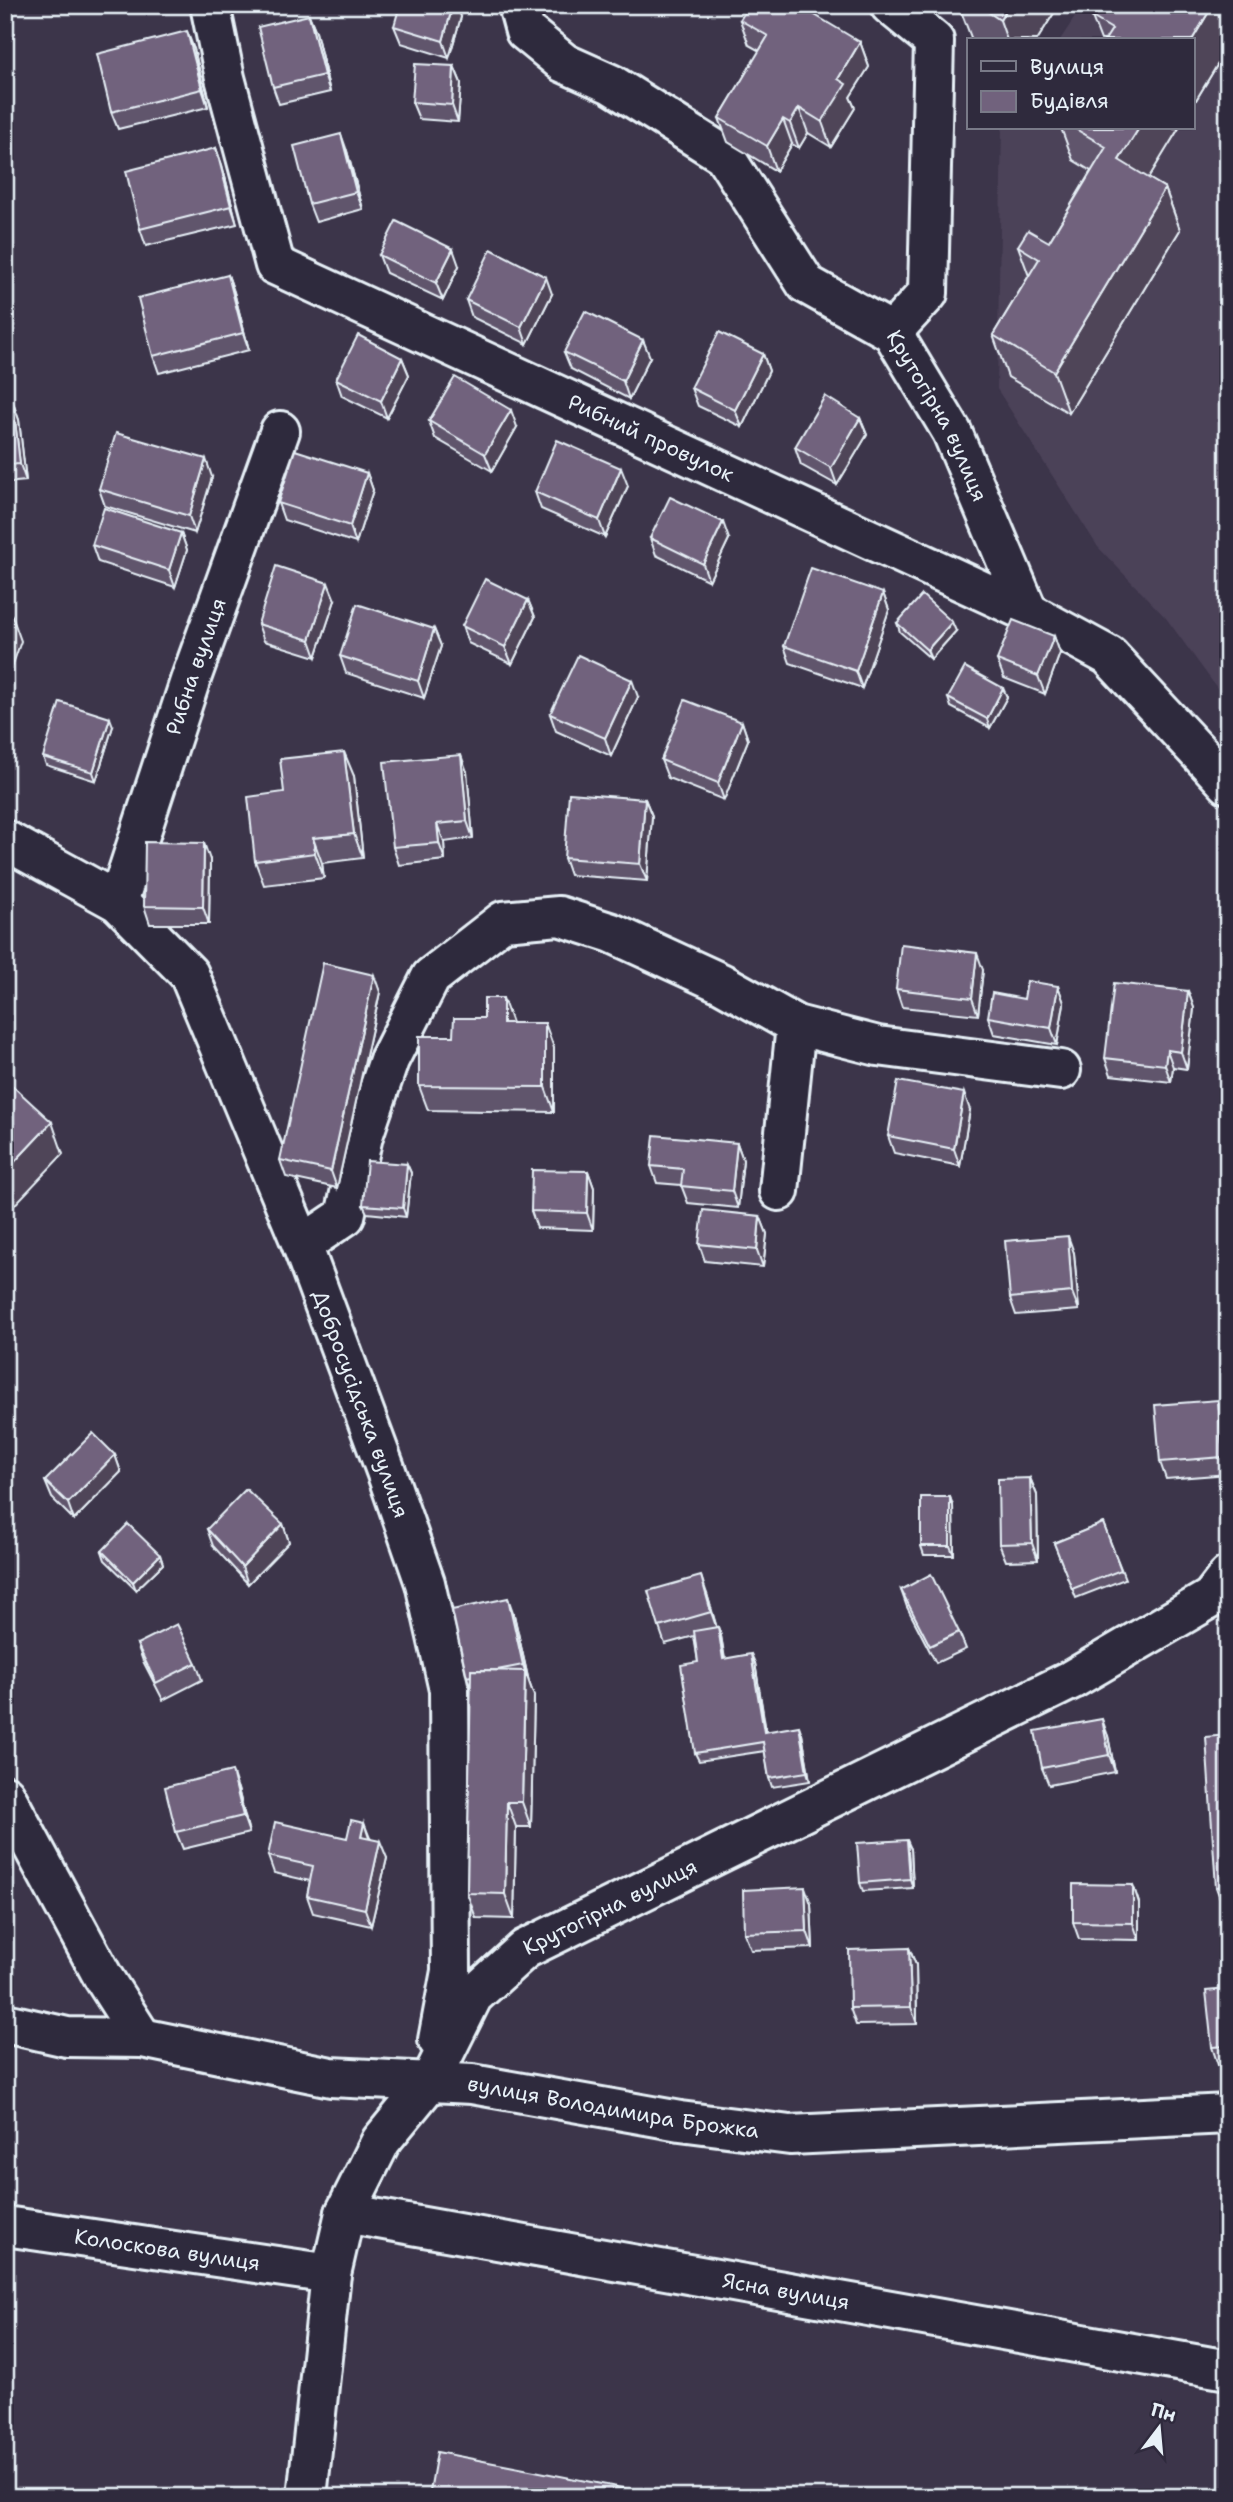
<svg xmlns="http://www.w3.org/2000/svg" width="1233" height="2502" viewBox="0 0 1233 2502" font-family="'Shantell Sans',sans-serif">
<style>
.built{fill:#4c4259}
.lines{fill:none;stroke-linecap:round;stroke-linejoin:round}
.minor-casing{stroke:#e8f1f8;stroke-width:44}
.minor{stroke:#2f2a3d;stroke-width:38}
.wall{fill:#61546c;stroke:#e8f1f8;stroke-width:2}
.shaded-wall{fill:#4f4558;stroke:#e8f1f8;stroke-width:2}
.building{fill:#71627d;stroke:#e8f1f8;stroke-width:2}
.labels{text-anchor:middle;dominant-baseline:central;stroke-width:7;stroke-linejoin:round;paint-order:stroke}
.street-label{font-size:21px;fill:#e8f1f8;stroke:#2f2a3d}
</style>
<rect width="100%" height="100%" fill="#3c354a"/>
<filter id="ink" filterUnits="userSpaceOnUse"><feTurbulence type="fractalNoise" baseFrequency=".0143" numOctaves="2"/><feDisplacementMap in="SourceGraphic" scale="14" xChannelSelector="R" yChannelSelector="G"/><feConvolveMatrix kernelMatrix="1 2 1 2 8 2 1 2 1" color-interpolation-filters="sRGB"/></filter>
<g filter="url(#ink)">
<!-- built -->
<polygon class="built" points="1083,5 1228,5 1228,703 1166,618 1098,547 997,389 1002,128 1193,128 1193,40 1060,40"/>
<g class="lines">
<!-- minor casing -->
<g class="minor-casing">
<g id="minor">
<path id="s1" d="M210 5 225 78 275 265 1028 612 1109 656 1228 784"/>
<path id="s2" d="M518 5 525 31 564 63 611 84 724 155 806 284 892 332 952 432 1028 612"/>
<polyline points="890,5 934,41 928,293 892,332"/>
<path id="s3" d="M5 840 118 902 189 974 302 1245 386 1471 425 1583 449 1690 451 1971 438 2040"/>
<path id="s4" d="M118 902 190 681 280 431"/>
<polyline points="779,1191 796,1025"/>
<polyline points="302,1245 345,1216 363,1136 389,1060 431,977 503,921 559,916 612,933 721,983 796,1025 878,1046 1061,1070"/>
<polyline points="5,1795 103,1977 142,2038"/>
<path id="s5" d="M5 2023 67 2037 142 2038 331 2077 472 2084 680 2121 790 2135 1228 2114"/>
<path id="s6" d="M345 2213 1228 2370"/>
<path id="s7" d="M5 2226 331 2274"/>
<path id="s8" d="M307 2497 331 2274 345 2213 381 2141 431 2080 473 1996 525 1949 1071 1680 1211 1598 1228 1576"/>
</g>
</g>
<!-- minor -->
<use href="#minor" class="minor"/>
</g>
<!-- wall -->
<g class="wall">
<polygon points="948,5 1059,5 1037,40 972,40 962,14"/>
<polygon points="1122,10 1228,47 1193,105 1193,40 1101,40 1092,17"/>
<polygon points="309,15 316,32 330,92 279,104 273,87"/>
<polygon points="461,17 449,58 401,43 394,26"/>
<polygon points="740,20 860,42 869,67 850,97 855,108 831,147 808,133 799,148 792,144 776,171 728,142 719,118 760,51 749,45"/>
<polygon points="194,49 208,107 118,129 111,112"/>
<polygon points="454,66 461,83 458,122 419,119 412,102"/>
<polygon points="1061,128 1179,128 1148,178 1165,188 1180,230 1069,413 1008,377 993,335 1029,276 1018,246 1049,242 1091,171 1073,160"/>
<polygon points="216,148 222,165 237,224 146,246 140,229"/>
<polygon points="347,151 363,209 316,222 309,204"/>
<polygon points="379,255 459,266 443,300 386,273"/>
<polygon points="228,275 234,292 249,350 159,373 153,356"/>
<polygon points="552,294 527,344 472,317 466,300"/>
<polygon points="564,352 650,357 629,399 571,369"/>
<polygon points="763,354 769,371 742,427 698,406 691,388"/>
<polygon points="402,358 409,375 387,418 342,396 336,379"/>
<polygon points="13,403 19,420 26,481 5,483 5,404"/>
<polygon points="860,418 867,435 837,485 801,465 795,447"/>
<polygon points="429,421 517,427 492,471 435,438"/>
<polygon points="367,473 373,490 356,543 284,520 278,503"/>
<polygon points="212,477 195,533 105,506 99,489"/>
<polygon points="628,486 605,537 541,509 535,492"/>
<polygon points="181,533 187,550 175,587 98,562 92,545"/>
<polygon points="650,538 729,539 709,581 656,555"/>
<polygon points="883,593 889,610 862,688 790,663 784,646"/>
<polygon points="335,600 316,657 264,641 258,624"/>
<polygon points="528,600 535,617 512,664 468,643 462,626"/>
<polygon points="897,623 956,631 931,659 900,632"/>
<polygon points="434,629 441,646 424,698 346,673 340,656"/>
<polygon points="1054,636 1060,653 1045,694 1004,678 997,660"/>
<polygon points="638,697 611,756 556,731 550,714"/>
<polygon points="1007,697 990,728 951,707 948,698"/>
<polygon points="742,722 748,740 724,800 668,778 661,760"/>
<polygon points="113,726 96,781 46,765 43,757"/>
<polygon points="467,772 473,838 444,842 445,860 399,865 393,847"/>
<polygon points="354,776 363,858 322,863 324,878 264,885 255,861 284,792"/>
<polygon points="645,799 652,816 647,881 570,875 564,858"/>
<polygon points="210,860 209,924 150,924 144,906"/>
<polygon points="983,970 978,1015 902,1007 896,989"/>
<polygon points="1058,986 1064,1003 1057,1045 994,1034 988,1017"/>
<polygon points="1188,991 1194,1008 1187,1069 1173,1067 1171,1082 1111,1075 1105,1058"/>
<polygon points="380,992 337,1188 286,1177 280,1160"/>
<polygon points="512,1023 554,1048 554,1112 428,1110 419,1086 453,1036"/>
<polygon points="970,1110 960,1166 894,1153 888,1136"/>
<polygon points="737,1143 743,1160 738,1208 688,1203 681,1185 657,1183 651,1166"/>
<polygon points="407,1164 411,1173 406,1217 367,1213 363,1205"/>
<polygon points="588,1171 594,1188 593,1230 537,1228 531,1211"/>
<polygon points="760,1216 767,1234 763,1267 705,1261 699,1244"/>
<polygon points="1074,1253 1079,1310 1016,1315 1010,1298"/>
<polygon points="1224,1417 1228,1460 1228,1474 1166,1479 1160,1462"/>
<polygon points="115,1455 121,1472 74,1520 52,1498 45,1481"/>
<polygon points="1030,1478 1037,1495 1038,1560 1006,1561 999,1544"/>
<polygon points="950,1497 953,1506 954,1555 924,1555 921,1546"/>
<polygon points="1103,1523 1125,1579 1076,1598 1054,1543"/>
<polygon points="283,1524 289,1542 248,1584 213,1546 207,1529"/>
<polygon points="102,1551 160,1555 163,1564 136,1590 105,1560"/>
<polygon points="901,1590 959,1632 966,1649 936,1663 907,1607"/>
<polygon points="707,1594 717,1628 718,1627 721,1636 725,1659 755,1663 766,1731 802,1734 810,1781 772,1787 769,1778 765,1751 699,1761 695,1753 698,1662 694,1636 665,1644 659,1627"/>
<polygon points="514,1615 529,1682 534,1696 531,1827 516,1827 514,1919 476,1918 467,1893 471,1687 467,1677"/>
<polygon points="137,1644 196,1663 202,1680 163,1700 143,1661"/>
<polygon points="1228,1735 1228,1912 1225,1912 1216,1887"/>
<polygon points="1108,1736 1115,1772 1049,1785 1042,1768"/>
<polygon points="238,1789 249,1833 183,1849 176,1832"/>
<polygon points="364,1823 370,1838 387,1858 371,1926 313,1913 307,1896 310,1881 274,1873 268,1856 347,1838"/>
<polygon points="911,1849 913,1888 863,1891 860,1883"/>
<polygon points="1133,1885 1139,1903 1139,1940 1079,1939 1073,1922"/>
<polygon points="811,1904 813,1948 751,1950 744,1933"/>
<polygon points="909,1948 916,1965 917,2024 856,2025 850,2008"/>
<polygon points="1228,1989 1228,2064 1218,2065 1212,2047"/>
</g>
<!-- shaded-wall -->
<g class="shaded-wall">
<polygon points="453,5 457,5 461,17 449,58 443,41"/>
<polygon points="1009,5 1059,5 1037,40 1007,40 1000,20"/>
<polygon points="1213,5 1228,5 1228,47 1193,105 1193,40 1192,40"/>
<polygon points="309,15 316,32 330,92 324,75"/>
<polygon points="187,31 194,49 208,107 202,89"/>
<polygon points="860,42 869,67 850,97 855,108 831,147 822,122 838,79"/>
<polygon points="454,66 461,83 458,122 452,105"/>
<polygon points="799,108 808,133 799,148 790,123"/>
<polygon points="783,119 792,144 776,171 767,146"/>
<polygon points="1139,128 1179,128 1134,202 1119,160"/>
<polygon points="341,134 347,151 363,209 356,192"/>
<polygon points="216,148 222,165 237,224 231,206"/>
<polygon points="1165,188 1180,230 1069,413 1054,372"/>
<polygon points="453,249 459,266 443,300 436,283"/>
<polygon points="228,275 234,292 249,350 243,333"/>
<polygon points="546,277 552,294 527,344 521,327"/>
<polygon points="643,340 650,357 629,399 623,381"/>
<polygon points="763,354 769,371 742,427 735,410"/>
<polygon points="402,358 409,375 387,418 381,401"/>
<polygon points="13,403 19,420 26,481 20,464"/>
<polygon points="511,410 517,427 492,471 485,454"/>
<polygon points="860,418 867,435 837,485 831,468"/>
<polygon points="206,459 212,477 195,533 189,516"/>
<polygon points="621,468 628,486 605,537 599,520"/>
<polygon points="367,473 373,490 356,543 350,526"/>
<polygon points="723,522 729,539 709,581 703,564"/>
<polygon points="181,533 187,550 175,587 169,570"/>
<polygon points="328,583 335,600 316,657 310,640"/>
<polygon points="883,593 889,610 862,688 856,671"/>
<polygon points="528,600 535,617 512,664 505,647"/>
<polygon points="12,616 21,641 5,687 5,637"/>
<polygon points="952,622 956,631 931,659 927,650"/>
<polygon points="434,629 441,646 424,698 418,681"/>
<polygon points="1054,636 1060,653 1045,694 1038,676"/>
<polygon points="632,680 638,697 611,756 605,738"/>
<polygon points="1003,688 1007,697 990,728 987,719"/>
<polygon points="110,718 113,726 96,781 93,772"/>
<polygon points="742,722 748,740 724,800 718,783"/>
<polygon points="344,752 354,776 363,858 354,834"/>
<polygon points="461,755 467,772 473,838 467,821"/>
<polygon points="645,799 652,816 647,881 640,864"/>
<polygon points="437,824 444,842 445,860 439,843"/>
<polygon points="313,838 322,863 324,878 315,853"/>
<polygon points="204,843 210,860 209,924 203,907"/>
<polygon points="977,953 983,970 978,1015 972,998"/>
<polygon points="374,975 380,992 337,1188 331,1171"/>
<polygon points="1058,986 1064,1003 1057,1045 1051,1028"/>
<polygon points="1188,991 1194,1008 1187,1069 1181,1052"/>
<polygon points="503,998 512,1023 503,1023"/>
<polygon points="545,1023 554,1048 554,1112 545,1087"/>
<polygon points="1167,1050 1173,1067 1171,1082 1165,1065"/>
<polygon points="964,1093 970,1110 960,1166 954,1149"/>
<polygon points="52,1122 63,1154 5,1215 5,1172"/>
<polygon points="737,1143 743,1160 738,1208 732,1191"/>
<polygon points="407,1164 411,1173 406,1217 403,1208"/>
<polygon points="588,1171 594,1188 593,1230 587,1213"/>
<polygon points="760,1216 767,1234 763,1267 757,1250"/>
<polygon points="1068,1236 1074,1253 1079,1310 1072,1292"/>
<polygon points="1218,1400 1224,1417 1228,1471 1223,1457"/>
<polygon points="115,1455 121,1472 74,1520 68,1503"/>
<polygon points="1030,1478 1037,1495 1038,1560 1032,1543"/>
<polygon points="950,1497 953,1506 954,1555 950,1546"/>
<polygon points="283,1524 289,1542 248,1584 242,1567"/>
<polygon points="160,1555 163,1564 136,1590 133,1582"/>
<polygon points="701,1576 707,1594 717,1629 711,1612"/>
<polygon points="508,1598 514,1615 529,1682 523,1665"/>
<polygon points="718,1627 721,1636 726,1668 723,1659"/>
<polygon points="751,1654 755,1663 767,1740 764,1732"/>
<polygon points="525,1671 534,1696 531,1827 522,1802"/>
<polygon points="1102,1719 1108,1736 1115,1772 1109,1755"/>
<polygon points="799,1726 802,1734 810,1781 807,1772"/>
<polygon points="232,1771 238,1789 249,1833 243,1816"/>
<polygon points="507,1802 516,1827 514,1919 505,1894"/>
<polygon points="364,1823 370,1841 361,1837"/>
<polygon points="907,1840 911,1849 913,1888 910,1879"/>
<polygon points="380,1841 387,1858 371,1926 365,1909"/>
<polygon points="1133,1885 1139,1903 1139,1940 1133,1923"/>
<polygon points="805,1887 811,1904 813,1948 807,1931"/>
<polygon points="909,1948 916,1965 917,2024 911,2007"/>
</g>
<!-- building -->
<g class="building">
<polygon points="400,5 453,5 443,41 394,26"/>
<polygon points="749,5 798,5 860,42 838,79 846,84 822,122 799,108 790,123 783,119 767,146 719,118 768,36 740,20"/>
<polygon points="978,5 1009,5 1000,20"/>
<polygon points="1099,5 1114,5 1122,10 1125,5 1213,5 1192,40 1105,40 1112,29 1092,17"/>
<polygon points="309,15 324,75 273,87 258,27"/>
<polygon points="187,31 202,89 111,112 97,54"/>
<polygon points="415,64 454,66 452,105 412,102"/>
<polygon points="1074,128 1139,128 1119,160 1165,188 1054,372 993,335 1039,259 1018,246 1028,230 1049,242 1106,147"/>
<polygon points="341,134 356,192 309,204 294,146"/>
<polygon points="216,148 231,206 140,229 126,171"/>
<polygon points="396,221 453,249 436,283 379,255"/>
<polygon points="491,249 546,277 521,327 466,300"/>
<polygon points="228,275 243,333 153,356 138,298"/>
<polygon points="585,311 643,340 623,381 564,352"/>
<polygon points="719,332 763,354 735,410 691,388"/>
<polygon points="358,335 402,358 381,401 336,379"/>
<polygon points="455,377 511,410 485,454 429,421"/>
<polygon points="825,396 860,418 831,468 795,447"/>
<polygon points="13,403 20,464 5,465 5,404"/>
<polygon points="116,433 206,459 189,516 99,489"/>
<polygon points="557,440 621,468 599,520 535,492"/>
<polygon points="295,450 367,473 350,526 278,503"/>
<polygon points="670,497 723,522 703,564 650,538"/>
<polygon points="104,508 181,533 169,570 92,545"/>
<polygon points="276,566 328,583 310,640 258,624"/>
<polygon points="811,568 883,593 856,671 784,646"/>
<polygon points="485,579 528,600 505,647 462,626"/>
<polygon points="922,595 952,622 927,650 897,623"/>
<polygon points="357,604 434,629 418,681 340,656"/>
<polygon points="5,614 12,616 5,637"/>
<polygon points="1013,620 1054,636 1038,676 997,660"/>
<polygon points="578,655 632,680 605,738 550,714"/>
<polygon points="965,667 1003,688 987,719 948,698"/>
<polygon points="685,700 742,722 718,783 661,760"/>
<polygon points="60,702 110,718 93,772 43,757"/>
<polygon points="344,752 354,834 313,838 315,853 255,861 248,797 284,792 280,759"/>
<polygon points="461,755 467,821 437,824 439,843 393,847 384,762"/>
<polygon points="569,793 645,799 640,864 564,858"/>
<polygon points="145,842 204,843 203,907 144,906"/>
<polygon points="901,944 977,953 972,998 896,989"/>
<polygon points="323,963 374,975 331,1171 280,1160"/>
<polygon points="1027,981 1058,986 1051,1028 988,1017 992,993 1024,999"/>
<polygon points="1114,983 1188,991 1181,1052 1167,1050 1165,1065 1105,1058"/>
<polygon points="484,998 503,998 503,1023 545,1023 545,1087 419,1086 419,1036 453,1036 454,1018 484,1018"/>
<polygon points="5,1079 52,1122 5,1172"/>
<polygon points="898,1081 964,1093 954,1149 888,1136"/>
<polygon points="654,1135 737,1143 732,1191 681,1186 683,1169 651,1166"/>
<polygon points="367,1161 407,1164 403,1208 363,1205"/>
<polygon points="532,1170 588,1171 587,1213 531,1211"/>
<polygon points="703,1210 760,1216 757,1250 699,1244"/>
<polygon points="1068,1236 1072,1292 1010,1298 1005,1241"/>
<polygon points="1218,1400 1223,1457 1160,1462 1155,1405"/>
<polygon points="93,1433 115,1455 68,1503 45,1481"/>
<polygon points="1030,1478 1032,1543 999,1544 998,1479"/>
<polygon points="246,1489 283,1524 242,1567 207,1529"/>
<rect x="921" y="1497" width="29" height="49"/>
<polygon points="1103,1523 1121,1570 1072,1589 1054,1543"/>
<polygon points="128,1524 160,1555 133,1582 102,1551"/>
<polygon points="931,1574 959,1632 930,1646 901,1590"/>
<polygon points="701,1576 711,1612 659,1627 648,1591"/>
<polygon points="508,1598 523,1665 497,1670 471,1670 471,1676 467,1677 452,1610"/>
<polygon points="177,1624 196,1663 156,1683 137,1644"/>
<polygon points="718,1627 723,1659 751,1654 764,1732 799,1726 807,1772 769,1778 763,1742 695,1753 681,1665 698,1662 694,1631"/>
<polygon points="471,1670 525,1671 522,1802 507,1802 505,1894 467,1893"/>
<polygon points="1102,1719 1109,1755 1042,1768 1035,1731"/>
<polygon points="1228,1735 1228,1886 1216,1887 1206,1737"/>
<polygon points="232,1771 243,1816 176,1832 165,1787"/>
<polygon points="351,1820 364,1823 361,1837 380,1841 365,1909 307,1896 313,1866 268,1856 275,1822 347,1838"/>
<polygon points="907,1840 910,1879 860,1883 857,1843"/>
<polygon points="1073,1884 1133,1885 1133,1923 1073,1922"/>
<polygon points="805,1887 807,1931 744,1933 743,1890"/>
<polygon points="909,1948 911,2007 850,2008 849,1950"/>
<polygon points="1228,1989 1228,2046 1212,2047 1206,1991"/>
<polygon points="437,2452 668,2497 429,2497"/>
</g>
</g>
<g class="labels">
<!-- street labels -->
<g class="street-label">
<text stroke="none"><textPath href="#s2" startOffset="609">Крутогірна вулиця</textPath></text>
<text stroke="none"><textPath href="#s1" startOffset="682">Рибний провулок</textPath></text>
<text stroke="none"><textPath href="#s4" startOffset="248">Рибна вулиця</textPath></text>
<text stroke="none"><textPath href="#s3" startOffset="693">Добросусідська вулиця</textPath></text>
<text stroke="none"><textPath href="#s8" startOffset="705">Крутогірна вулиця</textPath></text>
<text stroke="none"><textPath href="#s5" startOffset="616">вулиця Володимира Брожка</textPath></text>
<text stroke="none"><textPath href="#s7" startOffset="164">Колоскова вулиця</textPath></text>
<text stroke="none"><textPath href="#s6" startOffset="448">Ясна вулиця</textPath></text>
</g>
</g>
<!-- margin -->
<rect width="1233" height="2502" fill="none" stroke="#2f2a3d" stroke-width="28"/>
<rect x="14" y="14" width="1205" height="2474" fill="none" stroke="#e8f1f8" stroke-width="2.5" filter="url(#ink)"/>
<!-- legend -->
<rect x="967" y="38" width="228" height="91" fill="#2f2a3d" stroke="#797a88" stroke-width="2"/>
<rect x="981" y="61" width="35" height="10" fill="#2f2a3d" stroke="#797a88" stroke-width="2"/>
<text x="1030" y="74" font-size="21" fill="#e8f1f8">Вулиця</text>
<rect x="981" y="91" width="35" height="21" fill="#71627d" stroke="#797a88" stroke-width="2"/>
<text x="1030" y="108" font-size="21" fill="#e8f1f8">Будівля</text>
<!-- north arrow -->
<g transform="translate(1159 2428) rotate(16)" stroke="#2f2a3d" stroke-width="5" paint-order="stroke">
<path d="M0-5L12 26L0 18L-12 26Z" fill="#e8f1f8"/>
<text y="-10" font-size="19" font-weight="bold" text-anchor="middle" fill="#e8f1f8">Пн</text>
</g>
</svg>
